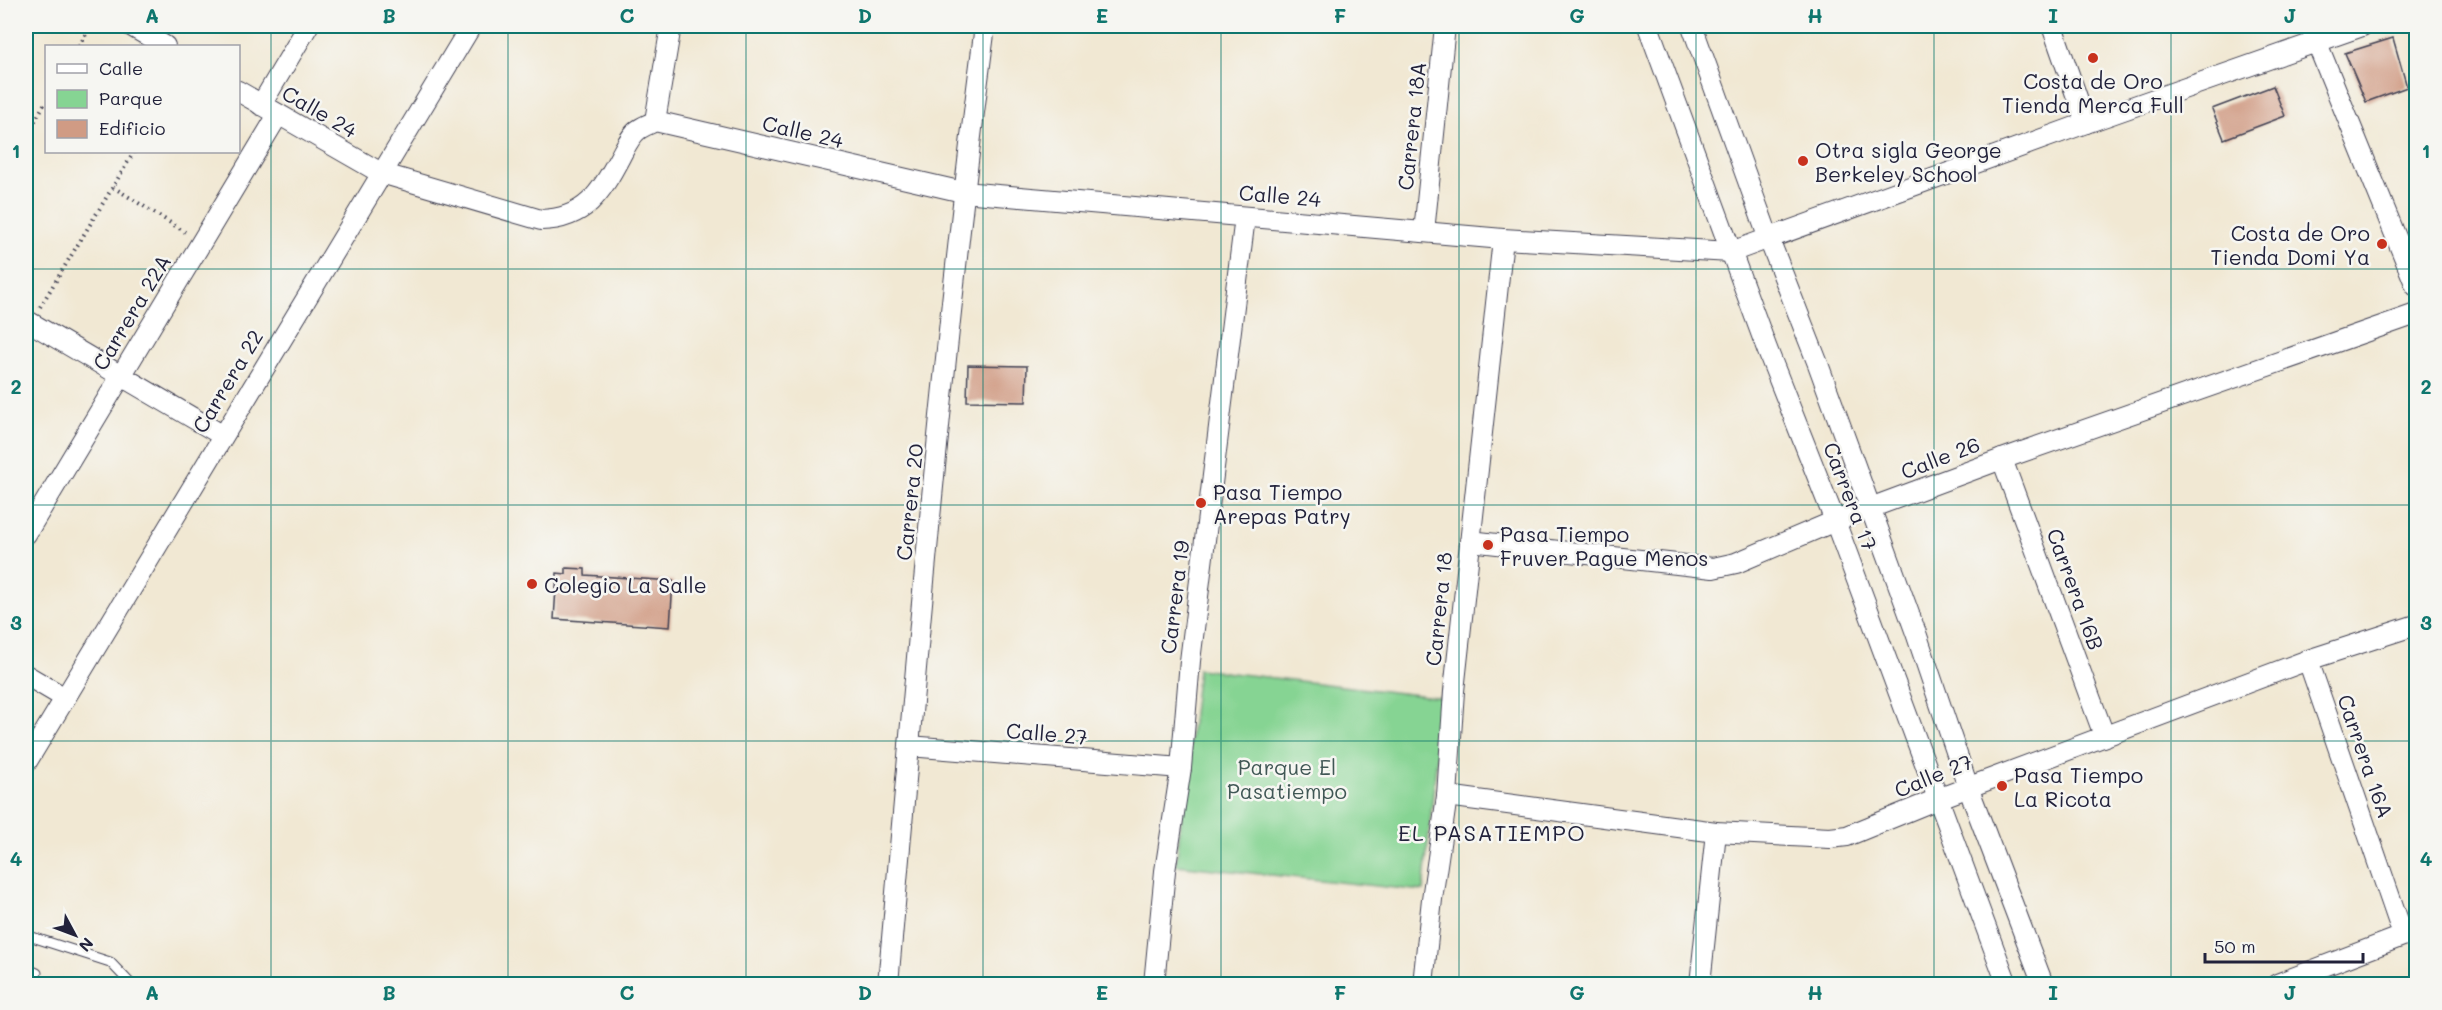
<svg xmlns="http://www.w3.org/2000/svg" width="2442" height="1010" viewBox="0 0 2442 1010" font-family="Mali,sans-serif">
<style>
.green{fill:#86d493;stroke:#547b67;stroke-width:1.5}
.building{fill:#d09b84}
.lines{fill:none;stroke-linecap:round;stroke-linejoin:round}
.lane-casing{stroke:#414052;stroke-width:11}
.street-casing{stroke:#414052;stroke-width:22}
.path{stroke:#414052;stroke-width:4;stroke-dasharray:1.5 4.5;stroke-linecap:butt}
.lane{stroke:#fff;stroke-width:9}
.street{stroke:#fff;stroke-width:20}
.grid{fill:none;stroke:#0f766e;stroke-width:1.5;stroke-opacity:0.55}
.poi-dot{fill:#c8321e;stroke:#f6f6f2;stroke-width:2}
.labels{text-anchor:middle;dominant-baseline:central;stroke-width:5;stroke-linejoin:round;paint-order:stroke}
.poi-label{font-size:21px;fill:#22223b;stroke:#f6f6f2;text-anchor:start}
.street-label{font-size:21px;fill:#22223b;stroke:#f6f6f2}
.park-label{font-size:21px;fill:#405755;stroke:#f6f6f2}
.neighbourhood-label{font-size:22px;letter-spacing:1.5px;fill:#22223b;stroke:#f6f6f2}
.neatline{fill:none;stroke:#0f766e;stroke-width:2}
.grid-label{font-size:20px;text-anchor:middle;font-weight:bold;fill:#0f766e}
</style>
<rect width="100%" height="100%" fill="#f6f6f2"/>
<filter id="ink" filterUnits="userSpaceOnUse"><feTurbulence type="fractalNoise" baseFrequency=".0167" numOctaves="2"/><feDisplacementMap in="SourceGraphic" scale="12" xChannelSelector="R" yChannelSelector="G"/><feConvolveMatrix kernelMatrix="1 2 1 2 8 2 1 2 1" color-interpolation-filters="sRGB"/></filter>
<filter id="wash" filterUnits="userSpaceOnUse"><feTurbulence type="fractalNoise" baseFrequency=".008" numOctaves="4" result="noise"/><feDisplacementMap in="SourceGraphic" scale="24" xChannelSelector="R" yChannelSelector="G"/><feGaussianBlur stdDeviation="1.35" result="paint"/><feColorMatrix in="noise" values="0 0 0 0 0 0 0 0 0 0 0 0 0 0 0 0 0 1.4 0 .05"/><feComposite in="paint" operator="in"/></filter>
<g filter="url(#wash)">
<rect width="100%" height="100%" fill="#f1e8d3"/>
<!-- green -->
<polygon class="green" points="1198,669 1443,698 1423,891 1176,865"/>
<g id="blocks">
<!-- building -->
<g class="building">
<polygon points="2393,38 2407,87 2366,102 2345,53"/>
<polygon points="2273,86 2285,116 2224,139 2212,109"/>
<polygon points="968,365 1027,366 1026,402 967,401"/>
<polygon points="566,568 585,569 585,575 673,581 670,627 554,619 557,573 566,574"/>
</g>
</g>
</g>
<g filter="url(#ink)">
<use href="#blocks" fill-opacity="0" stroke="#414052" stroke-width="1.5"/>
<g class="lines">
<!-- lane casing -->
<g class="lane-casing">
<g id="lane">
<polyline points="26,935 110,962 131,984"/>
<polyline points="26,968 37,973"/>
</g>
</g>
<!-- street casing -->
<g class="street-casing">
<g id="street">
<polyline points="131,26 165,46"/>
<polyline points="1648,26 1767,349 1835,521 2007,984"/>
<polyline points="1692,26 1769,239 1818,364 1916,633 1968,787 2043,984"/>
<polyline points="2052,26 2086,123"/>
<polyline points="2310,26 2416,286"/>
<path d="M238 91 381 173 541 220C585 219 601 193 620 157 625 148 630 136 638 130 643 126 650 124 655 121L963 192 1503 239 1731 252 2086 123 2362 26"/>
<polyline points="261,105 308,26"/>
<polyline points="655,121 671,26"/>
<polyline points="1424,232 1445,26"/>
<polyline points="26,320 222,435"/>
<polyline points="2002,459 2104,735"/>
<polyline points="26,534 278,115"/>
<polyline points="1470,541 1713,568 1736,563 1835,521 2002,459 2416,314"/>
<polyline points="2308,660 2403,935"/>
<polyline points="26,675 65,698"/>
<polyline points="909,746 1181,768"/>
<polyline points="26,763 471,26"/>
<polyline points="1447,796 1716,832 1830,838 1847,836 1940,798 2308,660 2416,625"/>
<path d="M888 984C916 665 943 344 985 26"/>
<polyline points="1154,984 1165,871 1181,768 1190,661 1245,217"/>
<polyline points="1423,984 1432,899 1447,796 1454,691 1503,239"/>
<polyline points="1700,984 1716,832"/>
<polyline points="2277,984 2416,931"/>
</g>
</g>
<!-- path -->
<g class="path">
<polyline points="79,46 91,26"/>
<polyline points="26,137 46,101"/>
<polyline points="113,187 185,232"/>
<polyline points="40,307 134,152"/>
</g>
<!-- lane -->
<use href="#lane" class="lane"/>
<!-- street -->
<use href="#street" class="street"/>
</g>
</g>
<!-- grid -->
<path class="grid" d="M271 26V984M508 26V984M746 26V984M983 26V984M1221 26V984M1459 26V984M1696 26V984M1934 26V984M2171 26V984M26 269H2416M26 505H2416M26 741H2416"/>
<!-- markers -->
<g class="poi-dot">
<circle cx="2093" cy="58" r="6"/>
<circle cx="1803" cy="161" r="6"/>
<circle cx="2382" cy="244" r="6"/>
<circle cx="1201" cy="503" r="6"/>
<circle cx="1488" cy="545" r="6"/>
<circle cx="532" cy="584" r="6"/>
<circle cx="2002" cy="786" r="6"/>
</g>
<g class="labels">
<!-- poi labels -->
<g class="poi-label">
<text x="2093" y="80" text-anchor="middle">Costa de Oro<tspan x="2093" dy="24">Tienda Merca Full</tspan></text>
<text x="1815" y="149">Otra sigla George<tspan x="1815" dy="24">Berkeley School</tspan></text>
<text x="2370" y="232" text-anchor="end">Costa de Oro<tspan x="2370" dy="24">Tienda Domi Ya</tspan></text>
<text x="1213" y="491">Pasa Tiempo<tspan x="1213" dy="24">Arepas Patry</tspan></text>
<text x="1500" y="533">Pasa Tiempo<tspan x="1500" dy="24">Fruver Pague Menos</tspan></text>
<text x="544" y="584">Colegio La Salle</text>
<text x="2014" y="774">Pasa Tiempo<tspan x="2014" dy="24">La Ricota</tspan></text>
</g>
<!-- street labels -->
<g class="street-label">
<text transform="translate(320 111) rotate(30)">Calle 24</text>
<text transform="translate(1411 126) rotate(-84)">Carrera 18A</text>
<text transform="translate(803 131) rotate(13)">Calle 24</text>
<text transform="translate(1280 195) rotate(5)">Calle 24</text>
<text transform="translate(131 312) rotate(-59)">Carrera 22A</text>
<text transform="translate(227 381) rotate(-59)">Carrera 22</text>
<text transform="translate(1940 457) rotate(-21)">Calle 26</text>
<text transform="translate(1851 496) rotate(69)">Carrera 17</text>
<text transform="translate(909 502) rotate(-84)">Carrera 20</text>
<text transform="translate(2076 589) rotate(70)">Carrera 16B</text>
<text transform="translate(1174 597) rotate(-83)">Carrera 19</text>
<text transform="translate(1438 609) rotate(-84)">Carrera 18</text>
<text transform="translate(1047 733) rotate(5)">Calle 27</text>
<text transform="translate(2366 756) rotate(71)">Carrera 16A</text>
<text transform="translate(1933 775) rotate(-22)">Calle 27</text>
</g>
<!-- park labels -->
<g class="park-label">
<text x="1287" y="766">Parque El<tspan x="1287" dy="24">Pasatiempo</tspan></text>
</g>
<!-- neighbourhood labels -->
<g class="neighbourhood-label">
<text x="1492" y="832">EL PASATIEMPO</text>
</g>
</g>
<!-- margin -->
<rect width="2442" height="1010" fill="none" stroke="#f6f6f2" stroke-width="66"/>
<!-- legend -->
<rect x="45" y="45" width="195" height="108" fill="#f6f6f2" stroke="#a1a1a9" stroke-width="1.5"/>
<rect x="57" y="64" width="30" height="9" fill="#ffffff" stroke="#a1a1a9" stroke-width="1.5"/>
<text x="99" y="75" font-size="18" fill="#22223b">Calle</text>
<rect x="57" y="90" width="30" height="18" fill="#86d493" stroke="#a1a1a9" stroke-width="1.5"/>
<text x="99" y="105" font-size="18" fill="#22223b">Parque</text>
<rect x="57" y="120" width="30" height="18" fill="#d09b84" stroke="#a1a1a9" stroke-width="1.5"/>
<text x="99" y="135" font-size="18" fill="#22223b">Edificio</text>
<!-- north arrow -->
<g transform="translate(75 935) rotate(131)" stroke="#f6f6f2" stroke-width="4.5" paint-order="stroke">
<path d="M0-4.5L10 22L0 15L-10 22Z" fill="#22223b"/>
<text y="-9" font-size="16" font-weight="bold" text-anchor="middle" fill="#22223b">N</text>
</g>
<!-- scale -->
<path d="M2205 953v9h158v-9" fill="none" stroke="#22223b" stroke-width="3"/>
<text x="2214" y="953" font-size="18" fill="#22223b" stroke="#f6f6f2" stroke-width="4.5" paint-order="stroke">50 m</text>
<rect x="33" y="33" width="2376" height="944" class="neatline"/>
<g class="grid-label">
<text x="152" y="23">A</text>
<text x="389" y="23">B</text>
<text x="627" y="23">C</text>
<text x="865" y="23">D</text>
<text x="1102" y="23">E</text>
<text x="1340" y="23">F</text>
<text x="1577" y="23">G</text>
<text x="1815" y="23">H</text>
<text x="2053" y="23">I</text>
<text x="2290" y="23">J</text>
<text x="16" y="158">1</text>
<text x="2426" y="158">1</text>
<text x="16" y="394">2</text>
<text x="2426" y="394">2</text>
<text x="16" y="630">3</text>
<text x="2426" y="630">3</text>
<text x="16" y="866">4</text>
<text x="2426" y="866">4</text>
<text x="152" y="1000">A</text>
<text x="389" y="1000">B</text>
<text x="627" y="1000">C</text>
<text x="865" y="1000">D</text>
<text x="1102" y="1000">E</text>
<text x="1340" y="1000">F</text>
<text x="1577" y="1000">G</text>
<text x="1815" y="1000">H</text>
<text x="2053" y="1000">I</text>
<text x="2290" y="1000">J</text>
</g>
</svg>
